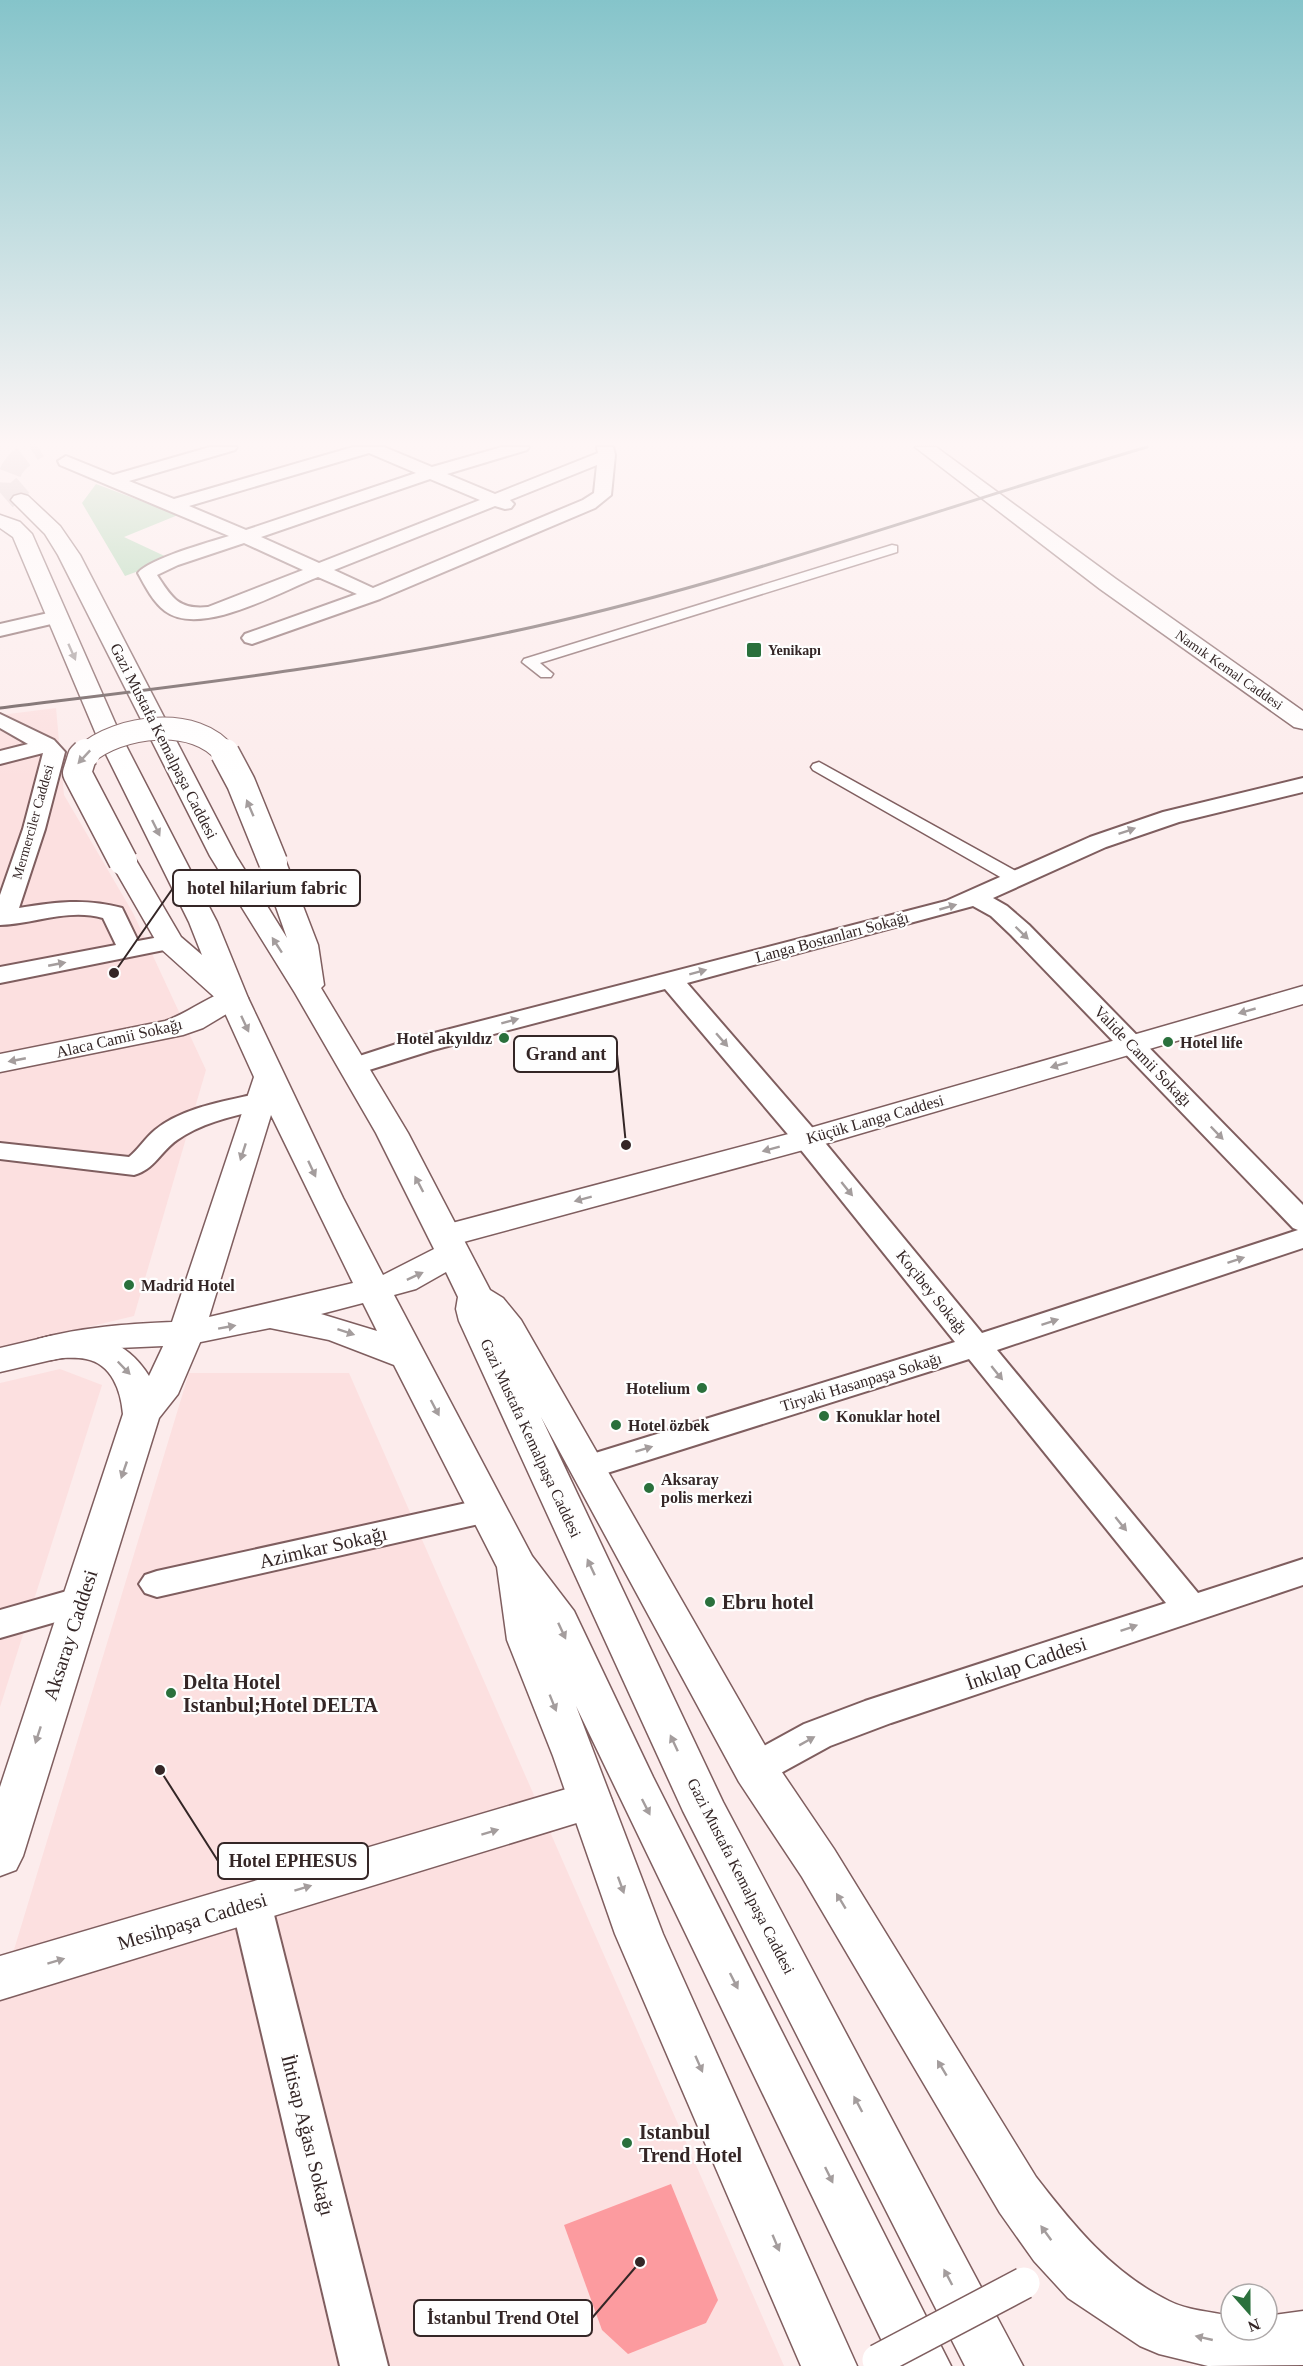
<svg xmlns="http://www.w3.org/2000/svg" width="1303" height="2366" viewBox="0 0 1303 2366" font-family="Georgia,serif">
<style>
.built{fill:#fce0e0}
.green{fill:#a5d5ad}
.building{fill:#fc9b9f}
.lines{fill:none;stroke-linecap:round;stroke-linejoin:round}
.primary-tunnel{stroke:#d4c4c4;stroke-width:22;stroke-dasharray:22 10;stroke-linecap:butt}
.pedestrian-casing{stroke:#7f5e5f;stroke-width:3}
.minor-casing{stroke:#7f5e5f;stroke-width:4}
.tertiary-casing{stroke:#7f5e5f;stroke-width:3}
.secondary-casing{stroke:#7f5e5f;stroke-width:3}
.primary-casing{stroke:#7f5e5f;stroke-width:3}
.pedestrian{fill:#fff;fill-rule:evenodd}
.minor{fill:#fff;fill-rule:evenodd}
.tertiary{fill:#fff;fill-rule:evenodd}
.secondary{fill:#fff;fill-rule:evenodd}
.primary{fill:#fff;fill-rule:evenodd}
.rail{stroke:#655656;stroke-width:3}
.pedestrian-bridge-casing{stroke:#7f5e5f;stroke-width:34;stroke-linecap:butt}
.primary-bridge-far1-casing{stroke:#7f5e5f;stroke-width:24;stroke-linecap:butt}
.primary-bridge-casing{stroke:#7f5e5f;stroke-width:31;stroke-linecap:butt}
.pedestrian-bridge{stroke:#fff;stroke-width:31}
.primary-bridge-far1{stroke:#fff;stroke-width:22}
.primary-bridge{stroke:#fff;stroke-width:28}
.oneway{fill:#a49d9d}
.poi-dot{fill:#2a703c;stroke:#fefefe;stroke-width:2}
.labels{text-anchor:middle;dominant-baseline:central;stroke-width:4.5;stroke-linejoin:round;paint-order:stroke}
.far-poi-label{font-size:14px;font-weight:bold;fill:#342626;stroke:#fefefe;text-anchor:start}
.far-street-label{font-size:14px;fill:#342626;stroke:#fefefe}
.street-label{font-size:16px;fill:#342626;stroke:#fefefe}
.poi-label{font-size:16px;font-weight:bold;fill:#342626;stroke:#fefefe;text-anchor:start}
.near-street-label{font-size:20px;fill:#342626;stroke:#fefefe}
.near-poi-label{font-size:20px;font-weight:bold;fill:#342626;stroke:#fefefe;text-anchor:start}
.leader{fill:none;stroke:#342626;stroke-width:2}
.callout-dot{fill:#342626;stroke:#fefefe;stroke-width:2}
.callout{fill:#fefefe;stroke:#342626;stroke-width:2}
.callout-label{font-size:18px;text-anchor:middle;font-weight:bold;fill:#342626}
</style>
<rect width="100%" height="100%" fill="#fcecec"/>
<!-- built -->
<g class="built">
<polygon points="56,708 64,795 133,913 206,1070 134,1316 0,1348 0,715"/>
<polygon points="60,1369 102,1385 0,1707 0,1383"/>
<polygon points="189,1373 349,1373 784,2366 0,2366 0,1996"/>
</g>
<!-- green -->
<polygon class="green" points="96,484 178,515 124,537 171,559 125,576 82,503"/>
<!-- building -->
<polygon class="building" points="671,2184 718,2300 706,2323 628,2354 602,2330 564,2225"/>
<g class="lines">
<!-- primary-tunnel -->
<path class="primary-tunnel" d="M21 500 8 485C8 465 22 457 38 447"/>
<!-- pedestrian casing -->
<g class="pedestrian-casing">
<g id="pedestrian">
<polygon points="892,545 897,546 897,552 540,663 553,674 551,677 541,677 522,662 524,659"/>
<polygon points="819,762 1021,874 1024,878 1021,882 1009,882 813,770 811,767 813,764"/>
</g>
</g>
<!-- minor casing -->
<g class="minor-casing">
<g id="minor">
<path d="M210 447H237L235 450 129 481 174 499 353 447H384L432 467 502 447H529L527 450 447 474 495 494 598 453 597 447H613L615 455 611 495 595 508 380 599 252 644 245 642 242 638 245 634 357 594 318 577C281 591 201 638 165 611 153 602 145 586 138 573 148 559 210 542 229 536L60 465 58 461 66 456 113 475ZM369 453 416 473 246 530 189 506ZM597 465 594 493 583 500 373 588 334 570 495 506 505 509 511 508 514 504 510 500ZM430 479 480 500 319 563 261 537ZM244 543 303 570 208 607C179 610 172 598 157 575L178 565Z"/>
<polygon points="57,611 64,613 67,617 64,621 0,636 0,624"/>
<path d="M0 714 54 740 65 752 45 829 19 908C55 902 86 898 122 908L138 941 170 935 179 937 182 942 179 947 0 983V967L116 945 103 918C68 908 34 924 0 925V895L23 829 43 753 0 764V751L28 744 0 728Z"/>
<path d="M1303 778V792L1179 822 1106 847 993 898 1007 906 1029 925 1303 1205V1248L997 1350 1198 1593 1303 1559V1585L891 1723 830 1746 768 1780 755 1785 742 1780 736 1769 742 1758 804 1724 865 1701 1166 1603 969 1359 588 1479 576 1475 571 1467 576 1459 955 1342 797 1145 665 989 433 1050 353 1075 344 1073 340 1067 344 1061 415 1038 946 901 1090 837 1163 812ZM973 906 991 916 1011 935 1293 1228 1298 1230 982 1333 817 1133 687 983Z"/>
<path d="M260 1093 270 1095 274 1101 270 1107C238 1115 204 1121 177 1140 160 1152 155 1169 134 1175L0 1159V1143L129 1157C139 1149 145 1138 155 1130 183 1107 226 1101 260 1093Z"/>
<polygon points="489,1498 501,1501 506,1510 501,1519 157,1597 145,1593 139,1584 145,1575 157,1571"/>
<polygon points="81,1587 94,1591 99,1601 94,1611 0,1638 0,1610"/>
<polygon points="251,1885 265,1891 271,1903 388,2366 340,2366 231,1903 237,1891"/>
</g>
</g>
<!-- tertiary casing -->
<g class="tertiary-casing">
<g id="tertiary">
<polygon points="1303,986 1303,1004 818,1146 445,1247 433,1244 428,1236 433,1228 796,1132"/>
<path d="M186 1321 199 1325 204 1333 178 1394 159 1418 23 1856 16 1870 0 1876V1787L123 1414C121 1391 112 1364 86 1359 71 1356 58 1360 43 1356L38 1347 43 1338C85 1327 126 1338 149 1376L173 1325Z"/>
<polygon points="590,1782 606,1788 612,1801 606,1814 0,2000 0,1956"/>
</g>
</g>
<!-- secondary casing -->
<g class="secondary-casing">
<g id="secondary">
<polygon points="915,447 936,447 1116,579 1303,711 1303,729 1294,727 1100,589"/>
<path d="M233 989 243 992 248 998 243 1004 203 1028 183 1035 0 1072V1054L165 1021C189 1013 209 995 233 989Z"/>
<polygon points="51,1336 64,1339 69,1348 64,1357 0,1372 0,1348"/>
</g>
</g>
<!-- primary casing -->
<g class="primary-casing">
<path id="primary" d="M21 494 28 496 60 526 80 555 236 856 287 938 260 862 263 856 273 854 283 856 286 862 318 945 324 985 321 988 408 1133 490 1290 503 1298 521 1320 771 1756 834 1849 1036 2177C1074 2226 1112 2273 1169 2301 1186 2310 1212 2312 1231 2316V2330H1267V2316L1303 2311V2365L1208 2366 1159 2354 1140 2346 1068 2298 1034 2261 1000 2213 802 1877 739 1782 541 1417 723 1802 1023 2366H965L683 1811 459 1321 456 1309 458 1297 446 1272 416 1289 394 1295 532 1556 574 1611 653 1777 951 2366H894L576 1706 663 1934 857 2366H801L615 1934 553 1756 507 1640 497 1567 394 1365 329 1340 270 1328 186 1345 118 1348 51 1360 38 1357 33 1348 38 1339C82 1327 127 1324 172 1322L254 1077 220 1002 160 948 110 861 113 855 123 853 133 855 181 937 202 955 189 922 96 734 13 537 0 528V515L20 522 32 534 120 734 217 922 248 998 343 1198 383 1275 434 1249 376 1133 295 993 210 856 58 555 45 534 11 500 14 496ZM271 1115 353 1283 209 1317ZM363 1303 377 1331 321 1314Z"/>
</g>
<!-- pedestrian -->
<use href="#pedestrian" class="pedestrian"/>
<!-- minor -->
<use href="#minor" class="minor"/>
<!-- tertiary -->
<use href="#tertiary" class="tertiary"/>
<!-- secondary -->
<use href="#secondary" class="secondary"/>
<!-- primary -->
<use href="#primary" class="primary"/>
<!-- rail -->
<path class="rail" d="M0 708C178 686 357 666 533 627 741 581 943 507 1147 447"/>
<!-- pedestrian-bridge casing -->
<g class="pedestrian-bridge-casing">
<polyline id="pedestrian-bridge" points="878,2360 1024,2283"/>
</g>
<!-- primary-bridge-far1 casing -->
<g class="primary-bridge-far1-casing">
<path id="primary-bridge-far1" d="M85 755C118 725 197 715 226 755"/>
</g>
<!-- primary-bridge casing -->
<g class="primary-bridge-casing">
<g id="primary-bridge">
<polyline points="86,753 82,757 77,773 123,861"/>
<polyline points="225,753 241,783 273,862"/>
</g>
</g>
<!-- pedestrian-bridge -->
<use href="#pedestrian-bridge" class="pedestrian-bridge"/>
<!-- primary-bridge-far1 -->
<use href="#primary-bridge-far1" class="primary-bridge-far1"/>
<!-- primary-bridge -->
<use href="#primary-bridge" class="primary-bridge"/>
</g>
<!-- one-way arrows -->
<defs><path id="oneway-solid" d="M-6-.8H1V-3.2L6.5 0L1 3.2V.8H-6Z" transform="scale(1.5)"/></defs>
<g class="oneway">
<use href="#oneway-solid" transform="translate(72 652) rotate(66)"/>
<use href="#oneway-solid" transform="translate(84 757) rotate(133)"/>
<use href="#oneway-solid" transform="translate(250 808) rotate(-113)"/>
<use href="#oneway-solid" transform="translate(156 828) rotate(64)"/>
<use href="#oneway-solid" transform="translate(1127 831) rotate(-19)"/>
<use href="#oneway-solid" transform="translate(948 907) rotate(-16)"/>
<use href="#oneway-solid" transform="translate(1022 933) rotate(44)"/>
<use href="#oneway-solid" transform="translate(277 945) rotate(-123)"/>
<use href="#oneway-solid" transform="translate(57 964) rotate(-11)"/>
<use href="#oneway-solid" transform="translate(698 972) rotate(-15)"/>
<use href="#oneway-solid" transform="translate(1247 1011) rotate(164)"/>
<use href="#oneway-solid" transform="translate(510 1021) rotate(-15)"/>
<use href="#oneway-solid" transform="translate(245 1024) rotate(65)"/>
<use href="#oneway-solid" transform="translate(722 1040) rotate(49)"/>
<use href="#oneway-solid" transform="translate(17 1060) rotate(169)"/>
<use href="#oneway-solid" transform="translate(1059 1065) rotate(164)"/>
<use href="#oneway-solid" transform="translate(1217 1133) rotate(46)"/>
<use href="#oneway-solid" transform="translate(771 1149) rotate(165)"/>
<use href="#oneway-solid" transform="translate(243 1152) rotate(108)"/>
<use href="#oneway-solid" transform="translate(312 1169) rotate(65)"/>
<use href="#oneway-solid" transform="translate(419 1184) rotate(-118)"/>
<use href="#oneway-solid" transform="translate(847 1189) rotate(51)"/>
<use href="#oneway-solid" transform="translate(583 1199) rotate(165)"/>
<use href="#oneway-solid" transform="translate(1236 1260) rotate(-18)"/>
<use href="#oneway-solid" transform="translate(415 1276) rotate(-25)"/>
<use href="#oneway-solid" transform="translate(1050 1322) rotate(-18)"/>
<use href="#oneway-solid" transform="translate(227 1327) rotate(-10)"/>
<use href="#oneway-solid" transform="translate(346 1332) rotate(18)"/>
<use href="#oneway-solid" transform="translate(124 1368) rotate(46)"/>
<use href="#oneway-solid" transform="translate(997 1373) rotate(51)"/>
<use href="#oneway-solid" transform="translate(435 1408) rotate(62)"/>
<use href="#oneway-solid" transform="translate(644 1449) rotate(-17)"/>
<use href="#oneway-solid" transform="translate(124 1470) rotate(109)"/>
<use href="#oneway-solid" transform="translate(1121 1524) rotate(51)"/>
<use href="#oneway-solid" transform="translate(591 1567) rotate(-115)"/>
<use href="#oneway-solid" transform="translate(1129 1628) rotate(-19)"/>
<use href="#oneway-solid" transform="translate(562 1631) rotate(65)"/>
<use href="#oneway-solid" transform="translate(553 1703) rotate(68)"/>
<use href="#oneway-solid" transform="translate(38 1735) rotate(108)"/>
<use href="#oneway-solid" transform="translate(807 1741) rotate(-29)"/>
<use href="#oneway-solid" transform="translate(674 1743) rotate(-115)"/>
<use href="#oneway-solid" transform="translate(646 1807) rotate(63)"/>
<use href="#oneway-solid" transform="translate(490 1832) rotate(-17)"/>
<use href="#oneway-solid" transform="translate(621 1885) rotate(70)"/>
<use href="#oneway-solid" transform="translate(303 1888) rotate(-17)"/>
<use href="#oneway-solid" transform="translate(841 1901) rotate(-121)"/>
<use href="#oneway-solid" transform="translate(56 1961) rotate(-17)"/>
<use href="#oneway-solid" transform="translate(734 1981) rotate(63)"/>
<use href="#oneway-solid" transform="translate(699 2064) rotate(66)"/>
<use href="#oneway-solid" transform="translate(942 2068) rotate(-121)"/>
<use href="#oneway-solid" transform="translate(858 2104) rotate(-118)"/>
<use href="#oneway-solid" transform="translate(829 2175) rotate(64)"/>
<use href="#oneway-solid" transform="translate(1046 2233) rotate(-126)"/>
<use href="#oneway-solid" transform="translate(776 2243) rotate(67)"/>
<use href="#oneway-solid" transform="translate(948 2277) rotate(-118)"/>
<use href="#oneway-solid" transform="translate(1204 2338) rotate(-167)"/>
</g>
<!-- sky -->
<linearGradient id="sky" x2="0" y2="1"><stop stop-color="#85c4ca"/><stop offset="0.57" stop-color="#fef6f6"/><stop offset="1" stop-color="#fef6f6" stop-opacity="0"/></linearGradient>
<rect width="1303" height="778" fill="url(#sky)"/>
<!-- markers -->
<g class="poi-dot">
<rect x="746" y="642" width="16" height="16" rx="3"/>
<circle cx="504" cy="1038" r="6"/>
<circle cx="1168" cy="1042" r="6"/>
<circle cx="129" cy="1285" r="6"/>
<circle cx="702" cy="1388" r="6"/>
<circle cx="824" cy="1416" r="6"/>
<circle cx="616" cy="1425" r="6"/>
<circle cx="649" cy="1488" r="6"/>
<circle cx="710" cy="1602" r="6"/>
<circle cx="171" cy="1693" r="6"/>
<circle cx="627" cy="2143" r="6"/>
</g>
<g class="labels">
<!-- far-poi labels -->
<g class="far-poi-label">
<text x="768" y="650">Yenikapı</text>
</g>
<!-- far-street labels -->
<g class="far-street-label">
<text transform="translate(1229 670) rotate(35)">Namık Kemal Caddesi</text>
<text transform="translate(33 822) rotate(-74)">Mermerciler Caddesi</text>
</g>
<!-- street labels -->
<g class="street-label">
<text transform="translate(164 741) rotate(63)">Gazi Mustafa Kemalpaşa Caddesi</text>
<text transform="translate(832 937) rotate(-15)">Langa Bostanları Sokağı</text>
<text transform="translate(119 1038) rotate(-13)">Alaca Camii Sokağı</text>
<text transform="translate(1143 1056) rotate(46)">Valide Camii Sokağı</text>
<text transform="translate(875 1119) rotate(-16)">Küçük Langa Caddesi</text>
<text transform="translate(932 1292) rotate(51)">Koçibey Sokağı</text>
<text transform="translate(861 1382) rotate(-17)">Tiryaki Hasanpaşa Sokağı</text>
<text transform="translate(531 1438) rotate(65)">Gazi Mustafa Kemalpaşa Caddesi</text>
<text transform="translate(741 1876) rotate(63)">Gazi Mustafa Kemalpaşa Caddesi</text>
</g>
<!-- poi labels -->
<g class="poi-label">
<text x="492" y="1038" text-anchor="end">Hotel akyıldız</text>
<text x="1180" y="1042">Hotel life</text>
<text x="141" y="1285">Madrid Hotel</text>
<text x="690" y="1388" text-anchor="end">Hotelium</text>
<text x="836" y="1416">Konuklar hotel</text>
<text x="628" y="1425">Hotel özbek</text>
<text x="661" y="1479">Aksaray<tspan x="661" dy="18">polis merkezi</tspan></text>
</g>
<!-- near-street labels -->
<g class="near-street-label">
<text transform="translate(323 1547) rotate(-13)">Azimkar Sokağı</text>
<text transform="translate(70 1635) rotate(-72)">Aksaray Caddesi</text>
<text transform="translate(1026 1663) rotate(-19)">İnkılap Caddesi</text>
<text transform="translate(192 1921) rotate(-17)">Mesihpaşa Caddesi</text>
<text transform="translate(308 2135) rotate(76)">İhtisap Ağası Sokağı</text>
</g>
<!-- near-poi labels -->
<g class="near-poi-label">
<text x="722" y="1602">Ebru hotel</text>
<text x="183" y="1682">Delta Hotel<tspan x="183" dy="23">Istanbul;Hotel DELTA</tspan></text>
<text x="639" y="2132">Istanbul<tspan x="639" dy="23">Trend Hotel</tspan></text>
</g>
</g>
<!-- callouts -->
<path class="leader" d="M114 973L173 888M626 1145L617 1054M160 1770L218 1861M640 2262L592 2318"/>
<g class="callout-dot">
<circle cx="114" cy="973" r="6"/>
<circle cx="626" cy="1145" r="6"/>
<circle cx="160" cy="1770" r="6"/>
<circle cx="640" cy="2262" r="6"/>
</g>
<g class="callout">
<rect x="173" y="870" width="187" height="36" rx="6"/>
<rect x="514" y="1036" width="103" height="36" rx="6"/>
<rect x="218" y="1843" width="150" height="36" rx="6"/>
<rect x="414" y="2300" width="178" height="36" rx="6"/>
</g>
<g class="callout-label">
<text x="267" y="894">hotel hilarium fabric</text>
<text x="566" y="1060">Grand ant</text>
<text x="293" y="1867">Hotel EPHESUS</text>
<text x="503" y="2324">İstanbul Trend Otel</text>
</g>
<!-- north arrow -->
<g transform="translate(1249 2312) rotate(159)"><circle r="28" fill="#fefefe" stroke="#ada8a8" stroke-width="1.5"/>
<path d="M0-4.5L10 22L0 15L-10 22Z" fill="#2a703c"/>
<text y="-9" font-size="16" font-weight="bold" text-anchor="middle" fill="#342626">N</text>
</g>
</svg>
